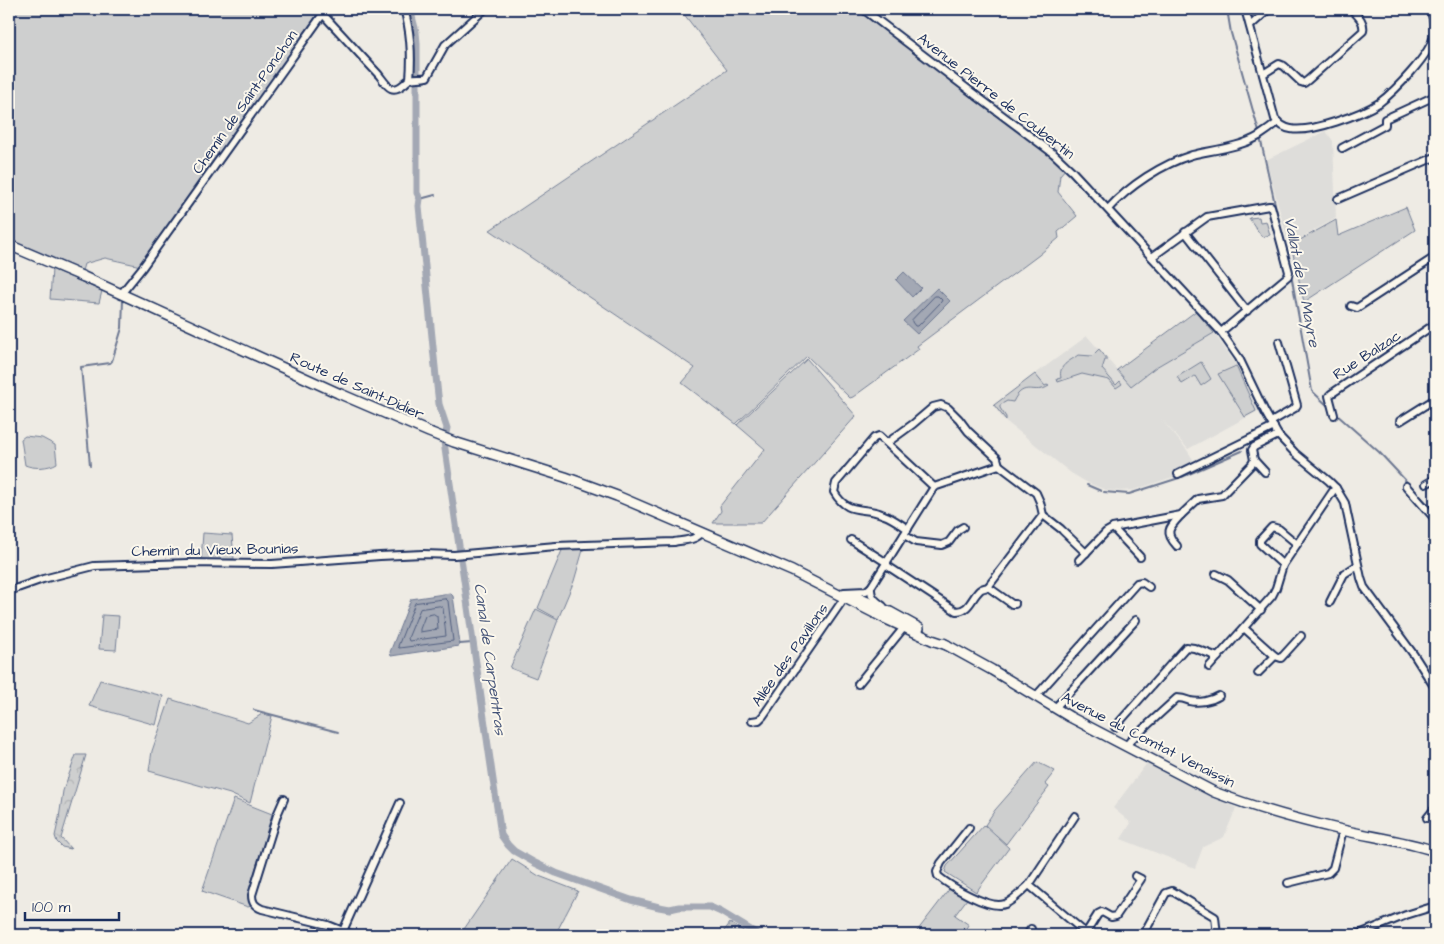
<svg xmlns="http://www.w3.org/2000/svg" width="1444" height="944" viewBox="0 0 1444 944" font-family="'Architects Daughter',sans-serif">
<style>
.built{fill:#deddda}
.green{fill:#cecfcf;stroke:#747f96}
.forest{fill:url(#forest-crowns);stroke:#747f96}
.water{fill:#a3a8b4;stroke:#6d7892}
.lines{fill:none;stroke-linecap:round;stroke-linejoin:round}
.shore{stroke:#515f80;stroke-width:1}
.stream{stroke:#6d7892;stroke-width:2}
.canal{stroke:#a3a8b4;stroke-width:7}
.street-casing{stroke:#1b2f5e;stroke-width:10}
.secondary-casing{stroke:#1b2f5e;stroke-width:12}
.street{stroke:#fbf7ec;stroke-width:6}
.secondary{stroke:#fbf7ec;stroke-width:9}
.labels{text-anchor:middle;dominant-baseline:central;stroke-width:4;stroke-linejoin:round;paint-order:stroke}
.street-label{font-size:15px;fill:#1b2f5e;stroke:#fbf7ec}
.water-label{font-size:16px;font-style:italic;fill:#445378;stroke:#fbf7ec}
</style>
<defs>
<pattern id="forest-crowns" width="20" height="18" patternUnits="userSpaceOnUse" patternTransform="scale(1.25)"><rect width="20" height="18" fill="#cecfcf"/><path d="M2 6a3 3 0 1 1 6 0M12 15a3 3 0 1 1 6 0" fill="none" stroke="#b0b2b4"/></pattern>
</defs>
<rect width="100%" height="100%" fill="#eeebe4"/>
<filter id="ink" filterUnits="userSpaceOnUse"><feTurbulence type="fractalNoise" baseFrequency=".02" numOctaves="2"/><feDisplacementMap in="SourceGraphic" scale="10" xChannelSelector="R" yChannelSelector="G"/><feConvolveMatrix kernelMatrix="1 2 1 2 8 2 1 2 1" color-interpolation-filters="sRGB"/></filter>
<g filter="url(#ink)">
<!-- built -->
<g class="built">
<polygon points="1326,131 1333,141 1336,218 1289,245 1266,160"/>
<polygon points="1214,333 1237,366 1258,411 1188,449 1162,420 1187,450 1194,461 1177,471 1179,475 1134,490 1120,491 1106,490 1088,483 1071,473 1003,419 993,405 1087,336 1131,386 1156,367"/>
<polygon points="1147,763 1236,808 1224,837 1203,847 1195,868 1121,839 1131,823 1113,808"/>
</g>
<!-- green -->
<g class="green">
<polygon points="9,9 315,9 316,16 141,266 105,258 84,264 82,271 9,240"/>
<polygon points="680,9 858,9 1051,155 1066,168 1060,175 1058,192 1077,216 1058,232 1059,238 1039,255 917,346 919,349 853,397 850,398 807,356 736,424 682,383 695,368 490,230 727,70"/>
<polygon points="1406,207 1415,230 1304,302 1291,245 1336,220 1338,236"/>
<polygon points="1259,217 1260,222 1266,221 1270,235 1262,237 1249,218"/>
<polygon points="52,269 102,291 99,303 50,299"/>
<polygon points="1196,311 1214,333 1156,367 1131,386 1117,370"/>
<path d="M1099 349 1108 360H1105L1102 369 1116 385 1120 381 1122 384 1116 388 1109 380 1082 374 1058 382 1057 379 1061 378C1058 365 1069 362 1078 355L1092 356Z"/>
<polygon points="807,359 856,416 761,523 713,523 721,511 720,506 765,449 737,425"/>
<polygon points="1201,362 1211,379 1201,386 1195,376 1182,384 1177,377"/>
<polygon points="1236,366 1256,411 1245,417 1218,374"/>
<path d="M1035 374 1045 386 1047 385 1049 386C1034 396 1024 379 1013 402L1007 401 1000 405V408L1006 417V420L994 405Z"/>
<path d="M25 436 42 438 55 445 57 463C49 468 34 469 25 465L21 439Z"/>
<polygon points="203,533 232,535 234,559 201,560"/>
<polygon points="563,548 583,548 583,550 574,581 558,619 538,608"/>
<polygon points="12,593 11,655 14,662 9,662 9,594"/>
<polygon points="536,609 558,620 536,678 510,668"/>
<polygon points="102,615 119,616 116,650 99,649"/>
<polygon points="100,680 163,696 156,725 89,706"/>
<polygon points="170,699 248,723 262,714 272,716 250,803 230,794 149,771 152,751"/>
<polygon points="1037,762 1055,771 1045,784 1049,787 1006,844 985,825 995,810"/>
<polygon points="234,799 272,814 249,891 249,900 251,906 248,907 202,891"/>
<polygon points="984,825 1009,848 976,892 945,872 947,866"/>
<polygon points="512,859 539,876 578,891 555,935 460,935"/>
<polygon points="951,887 967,897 967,899 955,915 969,925 963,935 957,935 946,930 941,935 914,935"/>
</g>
<!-- forest -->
<g class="forest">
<polygon points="76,755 86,755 61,838 71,849 62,847 57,842 55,836 59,818 63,791"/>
<polygon points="730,923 750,935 721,935"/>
</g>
<!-- water -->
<g class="water">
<polygon points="904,272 921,288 912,297 896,280"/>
<polygon points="937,288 950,301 917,334 903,321"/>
<polygon points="450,593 453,596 460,644 459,646 391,656 390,652 411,599"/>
</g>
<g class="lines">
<!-- shore -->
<g class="shore">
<polygon points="935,296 938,296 942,300 941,302 918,326 915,326 912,322 912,320"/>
<polygon points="446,599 448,601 453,641 399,648 398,646 415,603"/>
<polygon points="440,606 443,608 446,636 409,641 408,638 420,609"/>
<polygon points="434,614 437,616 438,629 420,632 420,629 425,616"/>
</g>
<!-- stream -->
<g class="stream">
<polyline points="1227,9 1231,33 1259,132"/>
<polyline points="1260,137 1283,240"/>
<polyline points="420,199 435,195"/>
<polyline points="1291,274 1312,391 1329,407"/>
<polyline points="1336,414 1379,452 1435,512"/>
<polyline points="90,465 81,367 110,363 112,361 122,328 123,300 168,320"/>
<polyline points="1182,477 1242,451"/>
<polyline points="1087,485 1101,491"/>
<polyline points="1104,492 1129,494 1179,478"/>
<polyline points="460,644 472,643"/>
<polyline points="254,710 338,732"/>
</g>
<!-- canal -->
<polyline class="canal" points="410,9 416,32 417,43 417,193 420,199 419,206 436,377 439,404 447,428 444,442 501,835 508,845 514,851 535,863 556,873 631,900 659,907 670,909 679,907 710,907 721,912 759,935"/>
<!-- street casing -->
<g class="street-casing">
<g id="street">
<path d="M318 9 379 75C387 85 391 95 404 84 407 82 407 80 411 79 416 77 421 79 427 77L445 45 485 9"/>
<path d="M404 9C411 32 412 55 410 79"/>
<polyline points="863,9 978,97 1054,154 1072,171 1221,332 1239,358 1265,412 1278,435 1295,453 1329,481 1336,488 1345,503 1347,513 1361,578 1364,587 1414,655 1435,688"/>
<path d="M1245 9 1275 119C1280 125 1284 128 1291 129 1311 133 1362 114 1379 103 1395 91 1431 54 1434 35 1436 26 1433 17 1430 9"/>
<polyline points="1250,26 1269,9"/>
<path d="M1263 74 1279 64 1284 66 1301 82 1304 83 1308 80 1363 31C1365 21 1357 15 1351 9"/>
<polyline points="1342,148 1385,125 1385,119 1435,96"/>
<polyline points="1338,199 1435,157"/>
<path d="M1108 209C1129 186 1162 164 1192 155 1213 150 1241 147 1259 136 1265 132 1272 127 1278 122"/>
<polyline points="1185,232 1247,311"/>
<polyline points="1152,257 1207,217 1269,206 1271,206 1289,272 1288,276 1221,332"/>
<polyline points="121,294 142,268 323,14"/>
<polyline points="1351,306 1357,308 1360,306 1435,257"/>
<polyline points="1334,415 1329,396 1331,394 1435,324"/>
<polyline points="1400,421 1435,399"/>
<polyline points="1271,422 1295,408 1297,405 1279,342"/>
<polyline points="887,443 913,424 933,407 941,405 948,408 959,419 968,431 997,458 999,465"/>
<polyline points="1254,460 1265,472"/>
<polyline points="1178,474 1274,427"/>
<polyline points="1426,484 1435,479"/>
<polyline points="1406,486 1435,519"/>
<polyline points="1043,515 1061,529"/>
<polyline points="1113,528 1140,557"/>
<path d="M908 529C900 524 893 518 884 515 862 505 849 517 834 492L836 483 874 438 879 436 934 487"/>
<polyline points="1063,531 1086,553"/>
<polyline points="904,535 916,542 942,545 949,542 958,530 963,527"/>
<polyline points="851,540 887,563"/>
<path d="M1177 546C1164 532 1169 528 1181 515"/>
<polyline points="1079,560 1106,532 1113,528 1181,515 1198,499 1222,495 1252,464 1254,460 1252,450 1254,447 1278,435"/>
<path d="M886 565 956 611C970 611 971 598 980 590 982 588 985 588 988 587L1043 515 1040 502 1036 493 999 465"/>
<polyline points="1283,565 1260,544 1260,540 1272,527 1279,529 1297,544"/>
<polyline points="1216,574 1228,580 1261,610"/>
<polyline points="988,587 1012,604 1015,604"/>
<path d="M9 591 43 579 94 566 189 563 272 564 380 556 423 554 454 555 556 546 674 542C683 540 696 541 702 532"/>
<polyline points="844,592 866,591 871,587"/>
<polyline points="1330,602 1344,574 1358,565"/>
<path d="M883 606C876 601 870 597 871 587L934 487 999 465"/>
<polyline points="1244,628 1275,656 1281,658 1301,636"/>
<polyline points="1209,667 1272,596 1276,588 1283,565 1333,491 1336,488"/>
<polyline points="1258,673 1275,656"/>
<polyline points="858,684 906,625"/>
<polyline points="1036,696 1137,583 1142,582 1149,587"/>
<polyline points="1055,708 1136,620"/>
<polyline points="752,721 759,720 763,716 845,597"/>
<polyline points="1115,727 1186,647 1194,648 1218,657"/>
<path d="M1126 746 1131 740 1177 698C1183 698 1185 699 1190 701 1199 703 1211 701 1219 696"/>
<path d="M284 799 277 815 252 895C252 903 255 906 262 909L328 925 353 935"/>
<polyline points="1427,818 1435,808"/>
<path d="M969 828 941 863 937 872 938 876C950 886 989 910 1005 904 1013 901 1022 891 1029 885L1088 935"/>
<polyline points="1288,883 1328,873 1333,868 1343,830"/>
<polyline points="1029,885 1075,816"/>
<polyline points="343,931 400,803"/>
<polyline points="1086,933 1098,914 1102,912 1111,917 1116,916 1141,879 1135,876"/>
<polyline points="1027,935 1031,929"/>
<polyline points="1143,935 1166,893 1172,891 1215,917 1217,935"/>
<polyline points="1357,935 1406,915 1435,906"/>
</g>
</g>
<!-- secondary casing -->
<g class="secondary-casing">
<g id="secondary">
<polyline points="9,245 84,277 338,393 429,432 454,442 565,477 617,496 792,571 886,619 932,640 947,645"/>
<polyline points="850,594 890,612 919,628"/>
<path d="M943 643 992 670 1070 717 1214 792C1255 808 1299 820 1342 830 1373 837 1405 841 1435 851"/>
</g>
</g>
<!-- street -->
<use href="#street" class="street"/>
<!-- secondary -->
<use href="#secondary" class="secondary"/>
</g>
</g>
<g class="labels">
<!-- street labels -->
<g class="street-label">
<text transform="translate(996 96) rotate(38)">Avenue Pierre de Coubertin</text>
<text transform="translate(245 102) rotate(-55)">Chemin de Saint-Ponchon</text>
<text transform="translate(1367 355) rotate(-33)">Rue Balzac</text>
<text transform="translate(357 386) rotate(24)">Route de Saint-Didier</text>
<text transform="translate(215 550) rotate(-1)">Chemin du Vieux Bounias</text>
<text transform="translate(790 655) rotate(-55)">Allée des Pavillons</text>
<text transform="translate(1148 740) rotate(27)">Avenue du Comtat Venaissin</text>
</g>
<!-- water labels -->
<g class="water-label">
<text transform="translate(1302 282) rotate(79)">Vallat de la Mayre</text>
<text transform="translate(490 659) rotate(82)">Canal de Carpentras</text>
</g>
</g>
<!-- margin -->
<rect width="1444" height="944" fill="none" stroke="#fbf7ec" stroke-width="30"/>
<rect x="15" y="15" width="1414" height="914" fill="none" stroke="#1b2f5e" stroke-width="2" filter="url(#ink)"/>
<!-- scale -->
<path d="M25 912v8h94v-8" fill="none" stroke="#1b2f5e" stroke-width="2.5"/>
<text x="32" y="912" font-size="15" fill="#1b2f5e" stroke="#fbf7ec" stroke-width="4" paint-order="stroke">100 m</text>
</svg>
